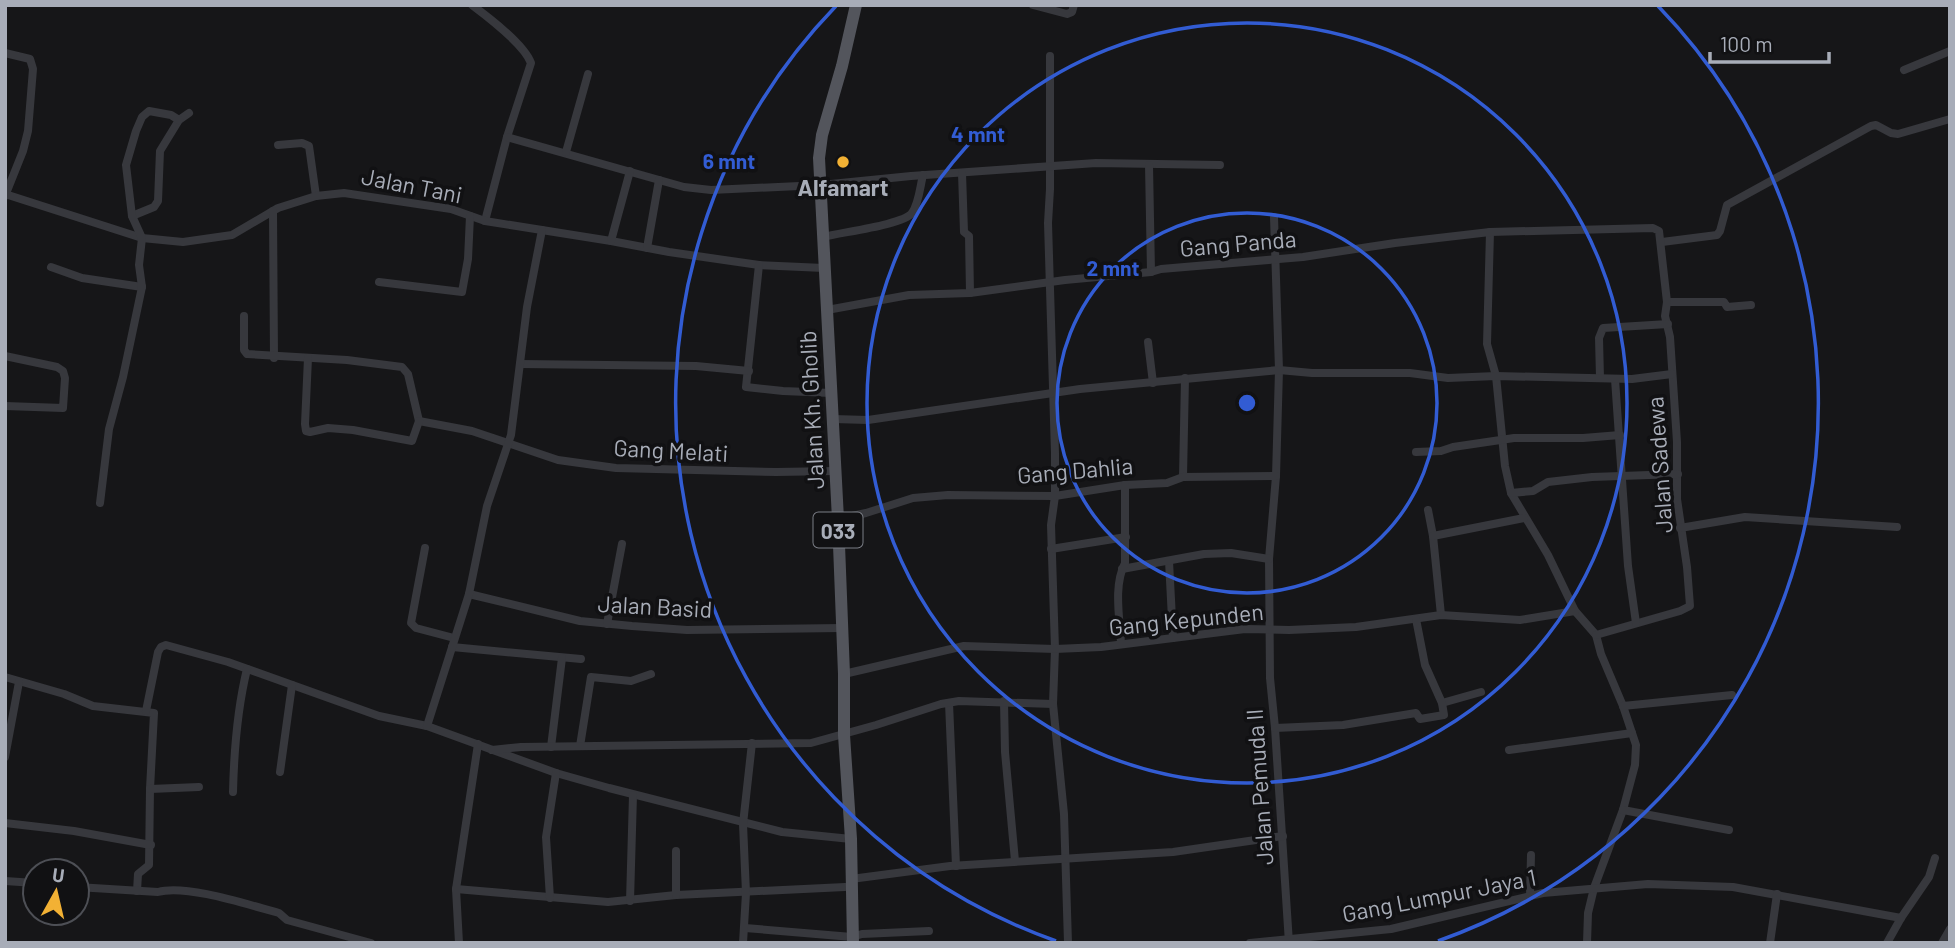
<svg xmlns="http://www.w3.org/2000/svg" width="1955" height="948" viewBox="0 0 1955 948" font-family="Barlow,sans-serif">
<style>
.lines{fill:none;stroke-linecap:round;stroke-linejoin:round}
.street{stroke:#37383d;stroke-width:8}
.primary{stroke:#53555c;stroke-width:12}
.ring{fill:none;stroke:#325cd3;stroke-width:3.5}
.poi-dot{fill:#f2b134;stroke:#111113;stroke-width:2.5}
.labels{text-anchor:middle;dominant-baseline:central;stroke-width:7;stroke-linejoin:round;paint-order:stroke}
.shield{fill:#111113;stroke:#7b7e86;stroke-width:2}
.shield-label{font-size:21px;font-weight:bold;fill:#a8adb8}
.street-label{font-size:23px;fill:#a8adb8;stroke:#111113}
.poi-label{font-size:23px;font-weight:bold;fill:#a8adb8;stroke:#111113}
.centre{fill:#325cd3;stroke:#111113;stroke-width:3.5}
.ring-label{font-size:21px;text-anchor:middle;font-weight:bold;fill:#325cd3;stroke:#111113;stroke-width:7;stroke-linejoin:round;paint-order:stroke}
</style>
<rect width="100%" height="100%" fill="#161618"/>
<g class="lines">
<!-- street -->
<g class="street">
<path d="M472 5C488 17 524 44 531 63L507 137 485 221"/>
<polyline points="1033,5 1067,14 1072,12 1074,5"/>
<polyline points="5,53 30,59 33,69 28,131 23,151 5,196"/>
<polyline points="1050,56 1050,189 1048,223 1055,453 1055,496 1051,525 1055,649 1053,704 1064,814 1068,943"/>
<polyline points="1904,70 1950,51"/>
<polyline points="507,137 684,187 711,190 821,185 911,176 1096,163 1220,165"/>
<polyline points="278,145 302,143 309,146 316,196"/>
<polyline points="566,152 588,74"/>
<polyline points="1149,165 1151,272"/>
<polyline points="962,173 964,232 969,236 970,293"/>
<polyline points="5,194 142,238 183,242 232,235 278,208 316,196 344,193 451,209 485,221 611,241 669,252 759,265 824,268"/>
<polyline points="273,211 274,358"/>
<polyline points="132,216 154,207 158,201 160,151 179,120 189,113"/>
<polyline points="1274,217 1279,370 1276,476 1269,559 1270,678 1275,728 1289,943"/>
<polyline points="1490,232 1487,344 1496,376 1505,466 1511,493 1548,555 1575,611 1596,635 1601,654 1623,706 1636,745 1635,765 1623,810 1594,888 1588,913 1587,943"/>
<path d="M823 237C841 232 903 225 912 213 919 203 920 187 923 175"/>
<polyline points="611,241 630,171"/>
<polyline points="1662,242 1717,235 1720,231 1727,205 1871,126 1876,125 1891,133 1898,134 1950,119"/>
<polyline points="647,248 659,180"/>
<polyline points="759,265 746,387 783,391 831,393"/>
<polyline points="51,267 82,278 142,287"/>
<polyline points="379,282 462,292 468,259 470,216"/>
<polyline points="1667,302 1724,302 1727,307 1751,305"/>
<polyline points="827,310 909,295 970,293 1065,280 1151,272 1161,269 1303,257 1395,243 1490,232 1653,228 1659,231 1667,302 1665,316 1670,337 1677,442 1677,499 1687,567 1690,606 1680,611 1596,635"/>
<polyline points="244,316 244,350 247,354 347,360 402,367 408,374 419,421 472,431 558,460 616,468 776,472 835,471"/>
<polyline points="1148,342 1153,383"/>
<polyline points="5,356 57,367 63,371 65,378 63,408 5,406"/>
<polyline points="308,358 305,424 306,431 310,432 328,428 353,430 412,441 419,421"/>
<polyline points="520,364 696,366 749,371"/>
<polyline points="1600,378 1599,338 1603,328 1668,324"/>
<polyline points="1615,379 1628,566 1636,623"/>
<polyline points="833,419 868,420 1080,389 1279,370 1312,373 1410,373 1448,378 1496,376 1632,379 1672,374"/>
<polyline points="1416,452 1441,451 1453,447 1514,438 1583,438 1620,435"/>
<polyline points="1183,477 1185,378"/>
<polyline points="1511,493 1533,491 1548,482 1592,477 1678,474"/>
<polyline points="100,503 109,429 123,377 142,287 139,265 142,238 132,216 126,165 136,131 142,117 149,111 171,115 179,120"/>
<polyline points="1428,510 1433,536 1441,615"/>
<polyline points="838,519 866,513 913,498 948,495 1055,496 1125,485 1167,483 1183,477 1276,476"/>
<polyline points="1680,528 1745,517 1897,527"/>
<polyline points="1433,536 1524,518"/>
<polyline points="425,548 411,623 416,628 454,638"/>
<polyline points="1051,549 1126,537"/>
<polyline points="1169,561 1173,638"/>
<polyline points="1122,569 1204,554 1231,553 1269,559"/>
<polyline points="469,594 580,621 632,626 687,630 842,628"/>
<polyline points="607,624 622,544"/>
<path d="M1121 644C1120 619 1113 586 1125 563V485"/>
<polyline points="452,647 581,659"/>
<polyline points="844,674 964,646 1055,649 1101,647 1245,629 1289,630 1356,627 1441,615 1520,620 1575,611"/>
<polyline points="5,677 64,694 93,706 154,713 150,789 149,865 138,874 137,891"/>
<polyline points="1004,701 1005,752 1015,861"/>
<polyline points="949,703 956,866"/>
<polyline points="1442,703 1481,692"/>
<polyline points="1623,706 1732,695"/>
<polyline points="146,711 158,652 161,647 166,645 228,662 379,716 427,726 556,773 609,788 782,832 851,839"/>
<polyline points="427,726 469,594 487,506 511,435 527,307 542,230"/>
<polyline points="1275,728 1343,725 1416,713 1420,719 1444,715 1442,703 1425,665 1416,619"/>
<polyline points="580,746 591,677 631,681 651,674"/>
<polyline points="551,747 562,658"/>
<polyline points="492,750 521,747 811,743 876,725 941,704 959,701 1053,704"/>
<polyline points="1509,750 1632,733"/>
<polyline points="5,757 19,682"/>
<polyline points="280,772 292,685"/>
<polyline points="150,789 199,787"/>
<path d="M233 792C234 750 237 710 247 669"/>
<polyline points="1623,810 1729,830"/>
<polyline points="5,823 74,831 151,845"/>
<polyline points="851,879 950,866 1173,852 1283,836"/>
<polyline points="5,881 35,883"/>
<path d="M77 887 158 892C186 884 249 905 279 913L287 920 371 943"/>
<polyline points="456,889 608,902 676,895 845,887"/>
<polyline points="676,895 676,851"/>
<polyline points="1530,896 1531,855"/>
<polyline points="550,898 546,837 556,773"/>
<polyline points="630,901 633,795"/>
<polyline points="745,928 852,937 862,934 929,931"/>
<polyline points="459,943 456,889 478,744"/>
<polyline points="743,943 746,893 743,824 752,743"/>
<polyline points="1250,943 1391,929 1543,893 1648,884 1733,887 1901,918"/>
<polyline points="1770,943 1777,894"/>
<polyline points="1887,943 1901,918 1929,877 1935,858"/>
<polyline points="1942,943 1950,929"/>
</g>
<!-- primary -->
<polyline class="primary" points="853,943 851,839 844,735 844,674 838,519 819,158 822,135 842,66 856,5"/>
</g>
<!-- distance rings -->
<g class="ring">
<circle cx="1247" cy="403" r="190"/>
<circle cx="1247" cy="403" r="380"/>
<path d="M1056 941A571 571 0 0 1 836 6M1658 6A571 571 0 0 1 1438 941"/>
</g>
<!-- markers -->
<circle class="poi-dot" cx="843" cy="162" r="7"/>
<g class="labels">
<!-- shield labels -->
<rect class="shield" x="813.5" y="512.5" width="49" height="35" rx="5"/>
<g class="shield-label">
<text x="838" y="530">033</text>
</g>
<!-- street labels -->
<g class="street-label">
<text transform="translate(412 185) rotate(11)">Jalan Tani</text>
<text transform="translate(1238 243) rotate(-5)">Gang Panda</text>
<text transform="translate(811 410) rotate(-93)">Jalan Kh. Gholib</text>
<text transform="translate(671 450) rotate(3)">Gang Melati</text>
<text transform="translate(1659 465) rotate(-94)">Jalan Sadewa</text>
<text transform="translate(1075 470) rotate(-5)">Gang Dahlia</text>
<text transform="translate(655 606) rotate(3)">Jalan Basid</text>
<text transform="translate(1186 619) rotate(-6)">Gang Kepunden</text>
<text transform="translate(1259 787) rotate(-94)">Jalan Pemuda II</text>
<text transform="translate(1439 895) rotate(-11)">Gang Lumpur Jaya 1</text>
</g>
<!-- poi labels -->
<g class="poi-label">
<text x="843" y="187">Alfamart</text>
</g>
</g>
<circle cx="1247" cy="403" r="10" class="centre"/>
<g class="ring-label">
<text x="978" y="142">4 mnt</text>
<text x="729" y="169">6 mnt</text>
<text x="1113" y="276">2 mnt</text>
</g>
<!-- border -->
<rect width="1955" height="948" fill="none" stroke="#a8adb8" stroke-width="14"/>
<!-- north arrow -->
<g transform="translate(56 892) rotate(8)"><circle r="33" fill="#111113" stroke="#4d4f55" stroke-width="2"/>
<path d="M0-5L12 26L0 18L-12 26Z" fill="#f2b134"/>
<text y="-10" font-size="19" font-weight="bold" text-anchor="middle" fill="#a8adb8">U</text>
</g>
<!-- scale -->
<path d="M1710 52v10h119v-10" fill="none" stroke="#a8adb8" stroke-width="3.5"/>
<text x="1720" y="52" font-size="21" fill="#a8adb8" stroke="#111113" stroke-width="5" paint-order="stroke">100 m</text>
</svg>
